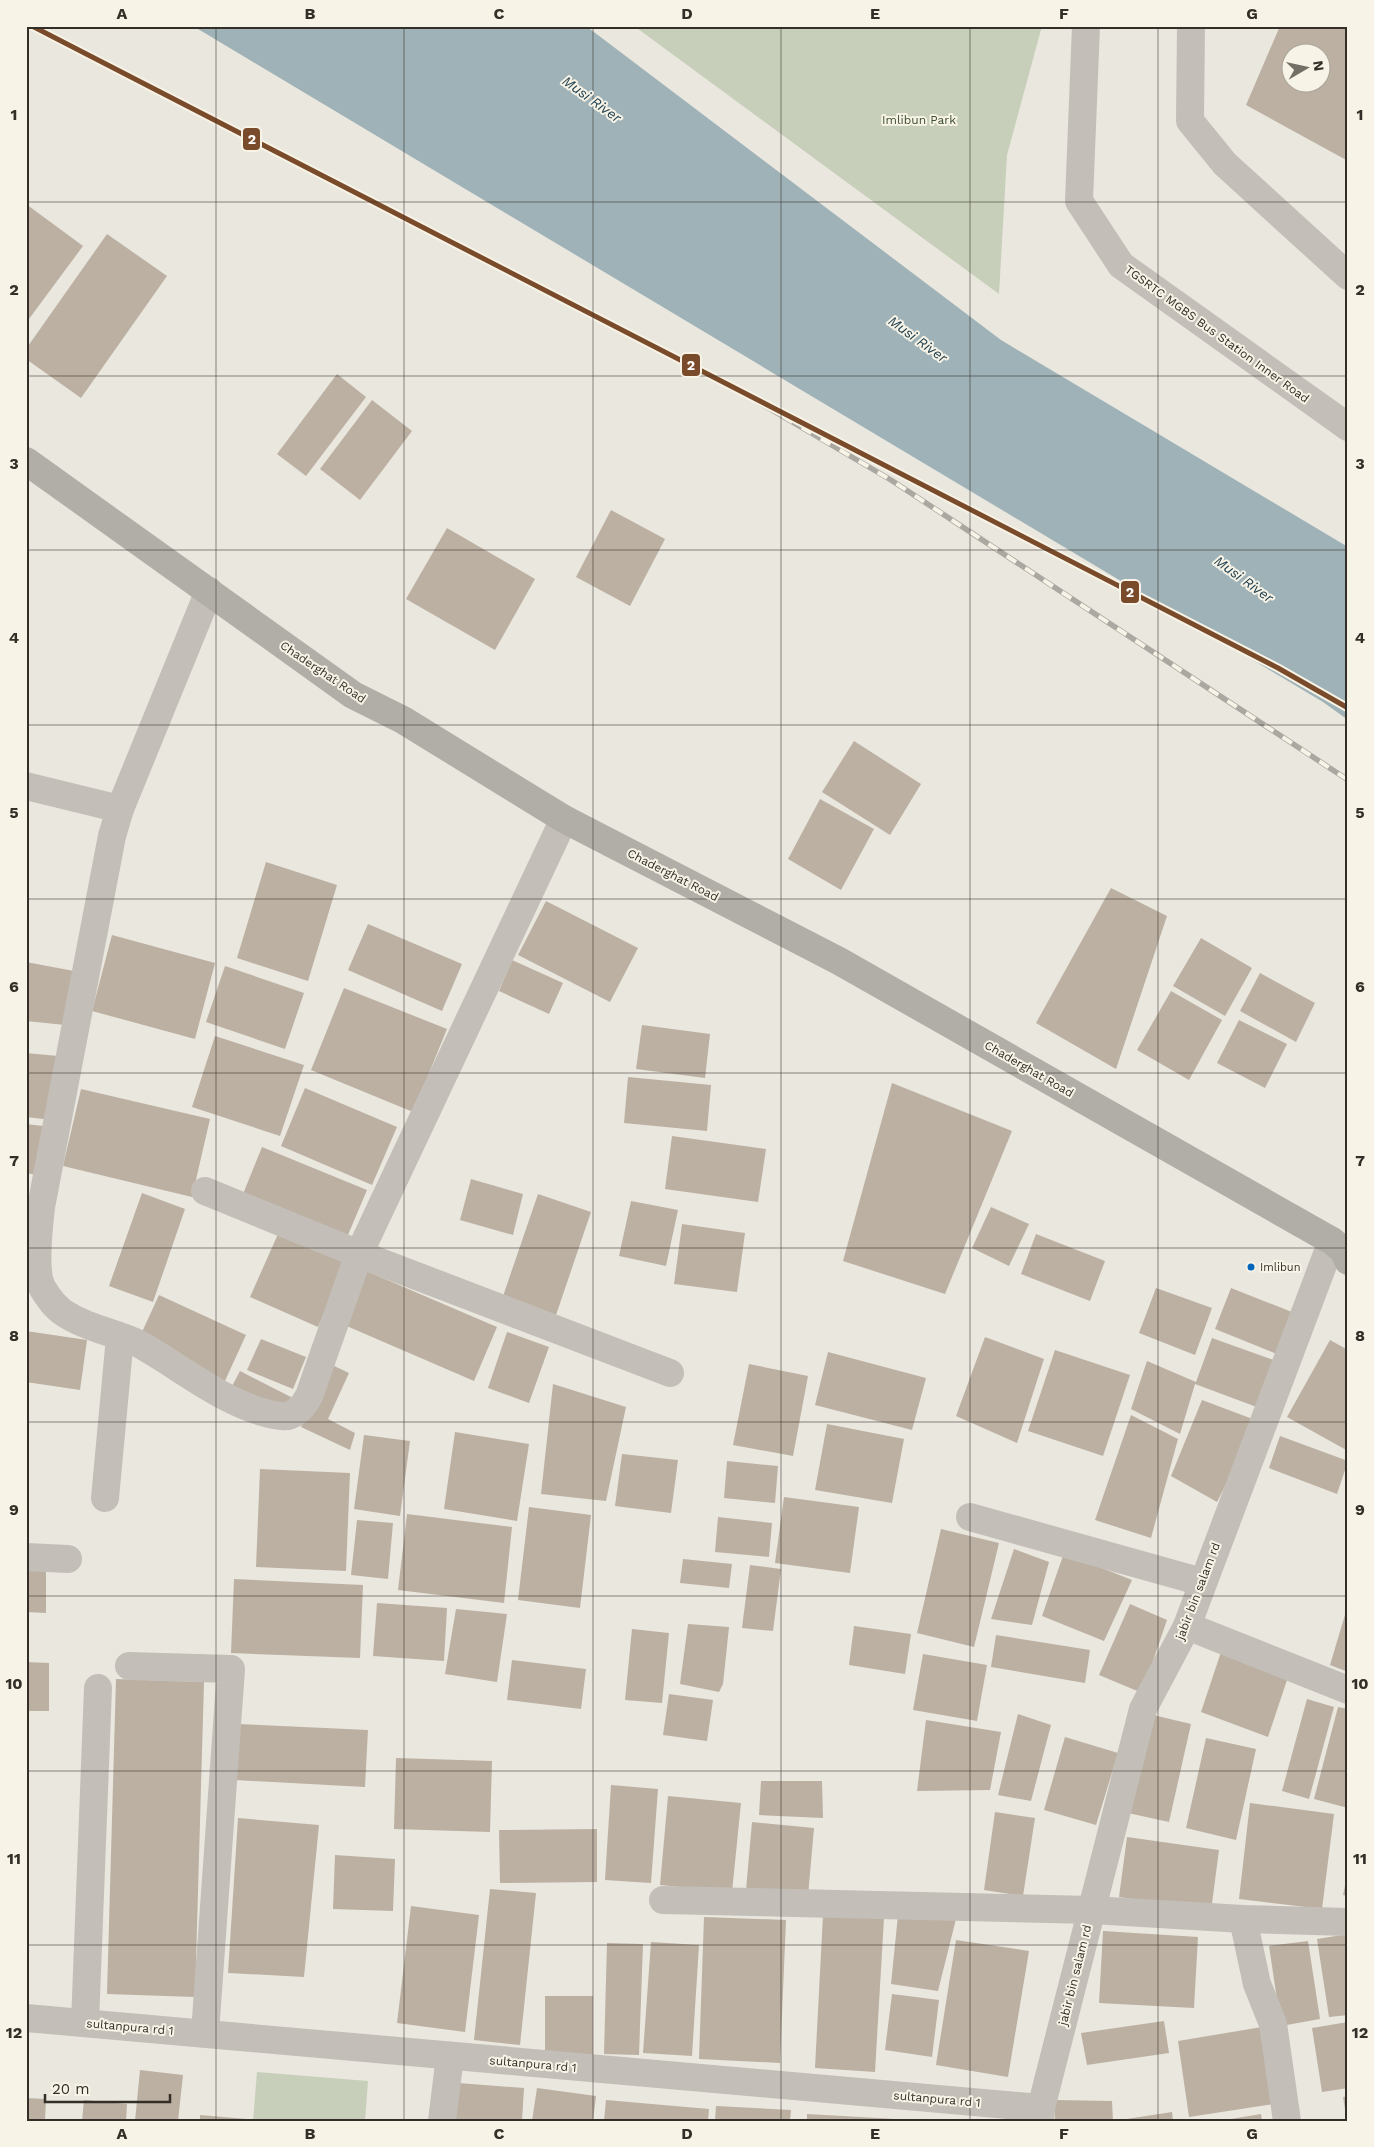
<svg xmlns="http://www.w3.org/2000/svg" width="1374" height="2147" viewBox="0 0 1374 2147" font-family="'Work Sans',sans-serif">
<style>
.green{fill:#c7cfba}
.water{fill:#9eb2b8}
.building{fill:#bcb0a2;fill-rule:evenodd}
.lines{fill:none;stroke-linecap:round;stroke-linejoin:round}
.minor{stroke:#c3bfb8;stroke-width:28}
.tertiary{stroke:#c3bfb8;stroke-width:28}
.primary{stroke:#b1aea8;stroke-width:28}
.rail-casing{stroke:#aba8a2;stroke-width:5.5}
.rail{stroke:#f7f3e6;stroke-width:4;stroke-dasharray:11;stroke-linecap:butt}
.metro-1-casing{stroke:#f7f3e6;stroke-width:9}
.metro-1{stroke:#7a4b2a;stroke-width:5}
.grid{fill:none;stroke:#332e27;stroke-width:1;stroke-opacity:0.55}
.bus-dot{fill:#0065bd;stroke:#f7f3e6;stroke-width:2}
.labels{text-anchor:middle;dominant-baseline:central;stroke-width:4;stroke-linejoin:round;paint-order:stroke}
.bus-label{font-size:11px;fill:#332e27;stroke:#f7f3e6;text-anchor:start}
.park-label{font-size:12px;fill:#3b4e2e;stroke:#f7f3e6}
.street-label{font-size:12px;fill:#332e27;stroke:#f7f3e6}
.water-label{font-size:14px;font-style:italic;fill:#214150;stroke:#f7f3e6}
.line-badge{stroke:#f7f3e6;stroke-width:2}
.badge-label{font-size:14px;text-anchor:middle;font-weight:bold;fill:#fff}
.neatline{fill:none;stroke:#332e27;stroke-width:2}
.grid-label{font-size:16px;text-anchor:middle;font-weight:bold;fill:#332e27}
</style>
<rect width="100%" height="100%" fill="#eae7df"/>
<!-- green -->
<g class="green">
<polygon points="634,26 1042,26 1007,155 999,294"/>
<polygon points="257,2072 368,2081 365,2121 253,2121"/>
</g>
<!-- water -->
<polygon class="water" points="193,26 586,26 1001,340 1348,547 1348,720 1323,702"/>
<!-- building -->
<g class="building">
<path d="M1280 26H1348V161L1246 105ZM1292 52H1322V82H1292Z"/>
<polygon points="26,204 83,246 26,323"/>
<polygon points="107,234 167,276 81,398 26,359 26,349"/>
<polygon points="337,374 366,397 306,476 277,454"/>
<polygon points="372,400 412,431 360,500 320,469"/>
<polygon points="611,510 665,539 630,606 576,577"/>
<polygon points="447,528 535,579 495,650 406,599"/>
<polygon points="854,741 921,784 890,835 822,792"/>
<polygon points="820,799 874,829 841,890 788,859"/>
<polygon points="266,862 337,885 308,981 237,958"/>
<polygon points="1111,888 1167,916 1116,1069 1036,1023"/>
<polygon points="546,901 638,948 610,1002 518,955"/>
<polygon points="368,924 462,964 442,1011 348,970"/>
<polygon points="112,935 215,963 195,1039 92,1011"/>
<polygon points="1201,938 1252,968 1225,1016 1173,986"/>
<polygon points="512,960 563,983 549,1014 499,991"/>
<polygon points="26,962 74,971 65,1025 26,1021"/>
<polygon points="225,966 304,993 285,1049 206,1022"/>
<polygon points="1260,973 1315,1003 1296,1042 1240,1011"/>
<polygon points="344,988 447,1029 413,1112 311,1070"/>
<polygon points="1171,991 1222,1020 1189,1080 1137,1050"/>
<polygon points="1239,1020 1287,1044 1265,1088 1217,1063"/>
<polygon points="642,1025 710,1034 705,1078 636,1069"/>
<polygon points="215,1036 304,1065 280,1136 192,1107"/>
<polygon points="26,1053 58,1056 52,1120 26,1117"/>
<polygon points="628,1077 711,1085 707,1131 624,1123"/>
<polygon points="892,1083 1012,1131 945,1294 843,1261"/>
<polygon points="305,1088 397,1127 372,1185 281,1146"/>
<polygon points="81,1089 210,1119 192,1197 63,1166"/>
<polygon points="26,1124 43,1126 37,1175 26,1173"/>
<polygon points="672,1136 766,1149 758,1202 665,1189"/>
<polygon points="262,1147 367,1190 345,1242 241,1199"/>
<polygon points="471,1179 523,1194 513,1235 460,1220"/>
<polygon points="142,1193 185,1209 153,1302 109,1286"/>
<polygon points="538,1194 591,1212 555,1318 502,1299"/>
<polygon points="631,1201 678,1210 666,1266 619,1256"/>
<polygon points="991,1207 1029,1224 1009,1266 972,1248"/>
<polygon points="682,1224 745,1233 737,1292 674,1284"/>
<polygon points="282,1225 350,1256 318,1327 250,1297"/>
<polygon points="1036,1234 1105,1261 1090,1301 1021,1274"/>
<polygon points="364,1270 497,1327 474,1381 342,1324"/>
<polygon points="1156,1288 1212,1308 1195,1355 1139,1333"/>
<polygon points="1231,1288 1297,1314 1282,1356 1215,1329"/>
<polygon points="159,1295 246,1335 224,1383 137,1343"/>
<polygon points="26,1331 87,1340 80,1390 26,1382"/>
<polygon points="507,1332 549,1347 529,1403 488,1388"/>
<polygon points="985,1337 1044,1359 1017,1443 956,1416"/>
<polygon points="1212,1338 1279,1362 1262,1409 1195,1384 1180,1434 1131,1409 1147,1361 1196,1382"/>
<polygon points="261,1339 306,1357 293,1389 247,1370"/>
<polygon points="1330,1340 1348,1350 1348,1451 1287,1417"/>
<polygon points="1055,1350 1130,1375 1103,1456 1028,1431"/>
<polygon points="828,1352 926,1378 912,1430 815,1405"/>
<polygon points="330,1364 349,1373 328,1419 355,1433 350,1450 301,1427"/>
<polygon points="749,1364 808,1376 793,1456 733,1445"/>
<polygon points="240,1371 291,1397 281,1416 230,1390"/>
<polygon points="553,1384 626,1407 606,1501 541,1494"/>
<polygon points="1202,1400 1258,1421 1217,1502 1171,1476"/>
<polygon points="1131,1415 1178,1439 1151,1538 1095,1520"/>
<polygon points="827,1424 904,1439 892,1503 815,1490"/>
<polygon points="455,1432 529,1444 517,1521 444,1509"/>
<polygon points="364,1435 410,1441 400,1516 354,1509"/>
<polygon points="1280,1436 1348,1461 1337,1494 1269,1468"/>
<polygon points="622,1454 678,1460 671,1513 615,1506"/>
<polygon points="727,1461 778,1466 775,1503 724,1498"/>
<polygon points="260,1469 350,1473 346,1571 256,1567"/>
<polygon points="784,1497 859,1507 850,1573 775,1563"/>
<polygon points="529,1507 591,1515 580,1608 518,1600"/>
<polygon points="407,1514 512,1527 504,1603 398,1590"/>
<polygon points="718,1517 772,1523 769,1557 715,1552"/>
<polygon points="357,1520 393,1523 388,1579 351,1575"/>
<polygon points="941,1529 999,1543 974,1647 917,1633"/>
<polygon points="1014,1549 1049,1562 1032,1625 991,1619"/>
<polygon points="1064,1553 1132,1580 1104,1641 1042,1616"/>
<polygon points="683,1559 732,1564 729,1588 680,1583"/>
<polygon points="750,1565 781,1569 773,1631 742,1628"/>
<polygon points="26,1569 46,1569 46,1613 26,1612"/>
<polygon points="234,1579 363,1585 360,1658 231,1653"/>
<polygon points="377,1603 447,1608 444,1661 373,1656"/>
<polygon points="1130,1604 1167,1620 1142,1693 1099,1675"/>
<polygon points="1347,1608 1348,1608 1348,1672 1330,1665"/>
<polygon points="456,1609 507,1614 497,1682 445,1674"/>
<polygon points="688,1624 729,1627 723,1684 719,1692 680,1684"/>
<polygon points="854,1626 911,1634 905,1674 849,1665"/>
<polygon points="632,1629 669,1633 662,1703 625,1700"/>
<polygon points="996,1635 1090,1650 1085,1683 991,1667"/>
<polygon points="1222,1649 1288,1677 1268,1737 1201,1712"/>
<polygon points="923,1654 987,1665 977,1721 913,1710"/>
<polygon points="512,1660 586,1669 581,1709 507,1700"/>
<polygon points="26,1662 49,1663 49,1711 26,1711"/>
<polygon points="116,1679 204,1682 195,1997 107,1994"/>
<polygon points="669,1694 713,1700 707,1741 663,1735"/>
<polygon points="1307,1699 1334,1707 1309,1799 1282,1791"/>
<polygon points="1338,1707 1348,1709 1348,1808 1314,1799"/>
<polygon points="1018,1714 1051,1725 1031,1801 998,1795"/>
<polygon points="1149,1714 1191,1724 1169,1822 1128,1813"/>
<polygon points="926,1720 1001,1732 990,1790 917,1791"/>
<polygon points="238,1724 368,1730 365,1787 235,1780"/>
<polygon points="1065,1737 1118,1753 1096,1825 1044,1810"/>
<polygon points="1206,1738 1256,1749 1236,1840 1186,1828"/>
<polygon points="396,1758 492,1761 490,1832 394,1829"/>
<polygon points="761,1781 822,1781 823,1818 759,1815"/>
<polygon points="611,1785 658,1789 651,1883 605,1880"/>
<polygon points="668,1796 741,1803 732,1892 660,1885"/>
<polygon points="1250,1803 1334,1814 1322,1909 1239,1899"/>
<polygon points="995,1812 1035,1818 1023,1896 984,1890"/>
<polygon points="238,1818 319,1825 304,1977 228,1973"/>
<polygon points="752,1822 814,1828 808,1896 746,1890"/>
<polygon points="597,1829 597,1882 500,1883 499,1830"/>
<polygon points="1127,1837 1219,1850 1211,1911 1119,1897"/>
<polygon points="335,1855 395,1859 393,1911 333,1909"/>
<polygon points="1347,1877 1348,1877 1348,1896 1343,1895"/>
<polygon points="490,1889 536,1893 520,2045 474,2040"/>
<polygon points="411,1906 479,1915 465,2032 397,2023"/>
<polygon points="823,1915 884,1918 875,2072 815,2068"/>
<polygon points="898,1915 956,1919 938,1991 891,1984"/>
<polygon points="704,1917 786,1920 780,2063 699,2059"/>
<polygon points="1103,1931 1198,1937 1194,2008 1099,2003"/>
<polygon points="1348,1934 1348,2015 1329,2017 1317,1939"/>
<polygon points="956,1940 1029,1951 1008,2077 936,2065"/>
<polygon points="1308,1941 1320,2019 1281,2026 1269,1946"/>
<polygon points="651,1942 699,1945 692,2056 643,2053"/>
<polygon points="607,1943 643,1944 639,2055 604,2054"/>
<polygon points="892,1994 939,2000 932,2057 885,2050"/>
<rect x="545" y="1996" width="48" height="61"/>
<polygon points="1164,2021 1169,2053 1087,2065 1081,2033"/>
<polygon points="1348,2022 1348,2088 1322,2092 1312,2028"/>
<polygon points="1262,2027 1273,2104 1189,2117 1178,2041"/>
<polygon points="140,2070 183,2075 178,2121 135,2121"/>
<polygon points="458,2083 524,2088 522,2121 455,2121"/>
<polygon points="537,2088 596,2096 593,2121 532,2121"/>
<polygon points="1348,2096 1348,2121 1347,2121 1343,2097"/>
<polygon points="26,2098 46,2099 45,2121 26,2121"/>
<polygon points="84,2100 127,2104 126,2121 82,2121"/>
<polygon points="606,2100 709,2109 708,2121 604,2121"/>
<polygon points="1054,2100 1112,2101 1113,2121 1055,2121"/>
<polygon points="716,2106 791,2110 790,2121 715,2121"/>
<polygon points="1172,2112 1173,2121 1120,2121 1120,2120"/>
<polygon points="807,2114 896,2119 896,2121 807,2121"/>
<polygon points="1261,2114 1262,2121 1225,2121 1225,2120"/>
<polygon points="200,2115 247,2119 247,2121 200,2121"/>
</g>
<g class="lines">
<!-- minor -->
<g class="minor">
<polyline points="26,786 120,809"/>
<polyline points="564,819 359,1254 670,1373"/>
<path d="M205 1191 359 1254 309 1396C303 1407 294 1418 280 1416 230 1409 183 1368 139 1344 117 1333 90 1329 69 1316 57 1310 50 1300 43 1289 33 1273 39 1226 41 1207L112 836 120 809 209 591"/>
<polyline points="105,1498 120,1337"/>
<polyline points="970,1517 1202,1582"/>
<polyline points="26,1557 68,1559"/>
<polyline points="1187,1626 1348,1690"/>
<polyline points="129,1666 231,1669 205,2033"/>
<polyline points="663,1900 1092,1910 1243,1919 1348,1922"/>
<polyline points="1243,1919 1257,1984 1273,2024 1287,2121"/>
<polyline points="85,2023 98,1688"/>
<polyline points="1041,2108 1143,1709 1187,1626 1332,1241"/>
<polyline points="442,2121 450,2056"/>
</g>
<!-- tertiary -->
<g class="tertiary">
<polyline points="1086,26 1079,201 1121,265 1348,427"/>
<polyline points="1191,26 1190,121 1225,164 1348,276"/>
<polyline points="26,2018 1041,2108 1040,2121"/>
</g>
<!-- primary -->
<polyline class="primary" points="26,461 353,695 403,720 564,819 839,961 1332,1241 1344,1251 1348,1261"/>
<!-- rail casing -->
<g class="rail-casing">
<polyline id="rail" points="745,394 891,480 1348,780"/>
</g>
<!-- rail -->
<use href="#rail" class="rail"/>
<!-- metro-1 casing -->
<g class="metro-1-casing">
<polyline id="metro-1" points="32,26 1278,668 1348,708"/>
</g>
<!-- metro-1 -->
<use href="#metro-1" class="metro-1"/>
</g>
<!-- grid -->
<path class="grid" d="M216 26V2121M404 26V2121M593 26V2121M781 26V2121M970 26V2121M1158 26V2121M26 202H1348M26 376H1348M26 550H1348M26 725H1348M26 899H1348M26 1073H1348M26 1248H1348M26 1422H1348M26 1596H1348M26 1771H1348M26 1945H1348"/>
<!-- markers -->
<circle class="bus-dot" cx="1251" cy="1267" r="4.5"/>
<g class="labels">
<!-- bus labels -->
<g class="bus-label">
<text x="1260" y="1267">Imlibun</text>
</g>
<!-- park labels -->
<g class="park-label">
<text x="919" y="120">Imlibun Park</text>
</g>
<!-- street labels -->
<g class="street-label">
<text transform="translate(1217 334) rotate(36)">TGSRTC MGBS Bus Station Inner Road</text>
<text transform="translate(323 672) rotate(34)">Chaderghat Road</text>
<text transform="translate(673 875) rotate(27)">Chaderghat Road</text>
<text transform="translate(1029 1069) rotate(30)">Chaderghat Road</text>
<text transform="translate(1198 1591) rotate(-69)">jabir bin salam rd</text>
<text transform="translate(1075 1975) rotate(-76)">jabir bin salam rd</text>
<text transform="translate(130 2027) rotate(5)">sultanpura rd 1</text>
<text transform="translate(533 2064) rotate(5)">sultanpura rd 1</text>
<text transform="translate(937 2099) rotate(5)">sultanpura rd 1</text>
</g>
<!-- water labels -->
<g class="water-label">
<text transform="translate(592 99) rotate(36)">Musi River</text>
<text transform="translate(918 339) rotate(36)">Musi River</text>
<text transform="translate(1244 579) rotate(36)">Musi River</text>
</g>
</g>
<g class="line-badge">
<rect x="242" y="127" width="19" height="24" rx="5" fill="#7a4b2a"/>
<rect x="681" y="353" width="20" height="24" rx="5" fill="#7a4b2a"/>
<rect x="1120" y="580" width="20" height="24" rx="5" fill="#7a4b2a"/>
</g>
<g class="badge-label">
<text x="252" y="144">2</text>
<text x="691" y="370">2</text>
<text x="1130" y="597">2</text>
</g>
<!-- border -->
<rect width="1374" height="2147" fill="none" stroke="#f7f3e6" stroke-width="55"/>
<!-- north arrow -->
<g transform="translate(1306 68) rotate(81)"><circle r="24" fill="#f7f3e6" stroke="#a9a49a"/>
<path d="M0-4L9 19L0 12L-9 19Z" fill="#736f67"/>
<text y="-8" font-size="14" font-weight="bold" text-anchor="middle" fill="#332e27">N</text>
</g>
<!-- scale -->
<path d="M45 2094v8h125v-8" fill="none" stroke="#332e27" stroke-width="2.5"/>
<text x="52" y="2094" font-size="15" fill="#332e27" stroke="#f7f3e6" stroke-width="4" paint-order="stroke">20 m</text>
<rect x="28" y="28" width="1318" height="2092" class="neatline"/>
<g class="grid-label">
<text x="122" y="19">A</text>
<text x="310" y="19">B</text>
<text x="499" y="19">C</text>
<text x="687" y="19">D</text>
<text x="875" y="19">E</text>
<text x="1064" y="19">F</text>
<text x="1252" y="19">G</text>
<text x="14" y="120">1</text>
<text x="1360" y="120">1</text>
<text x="14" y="295">2</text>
<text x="1360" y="295">2</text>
<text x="14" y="469">3</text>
<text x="1360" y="469">3</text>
<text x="14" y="643">4</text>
<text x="1360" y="643">4</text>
<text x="14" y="818">5</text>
<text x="1360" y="818">5</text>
<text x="14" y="992">6</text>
<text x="1360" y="992">6</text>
<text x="14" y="1166">7</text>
<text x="1360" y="1166">7</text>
<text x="14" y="1341">8</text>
<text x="1360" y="1341">8</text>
<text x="14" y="1515">9</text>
<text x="1360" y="1515">9</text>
<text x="14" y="1689">10</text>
<text x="1360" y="1689">10</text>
<text x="14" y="1864">11</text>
<text x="1360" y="1864">11</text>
<text x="14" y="2038">12</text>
<text x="1360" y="2038">12</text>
<text x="122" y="2139">A</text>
<text x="310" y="2139">B</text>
<text x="499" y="2139">C</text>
<text x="687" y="2139">D</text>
<text x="875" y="2139">E</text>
<text x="1064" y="2139">F</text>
<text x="1252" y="2139">G</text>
</g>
</svg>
